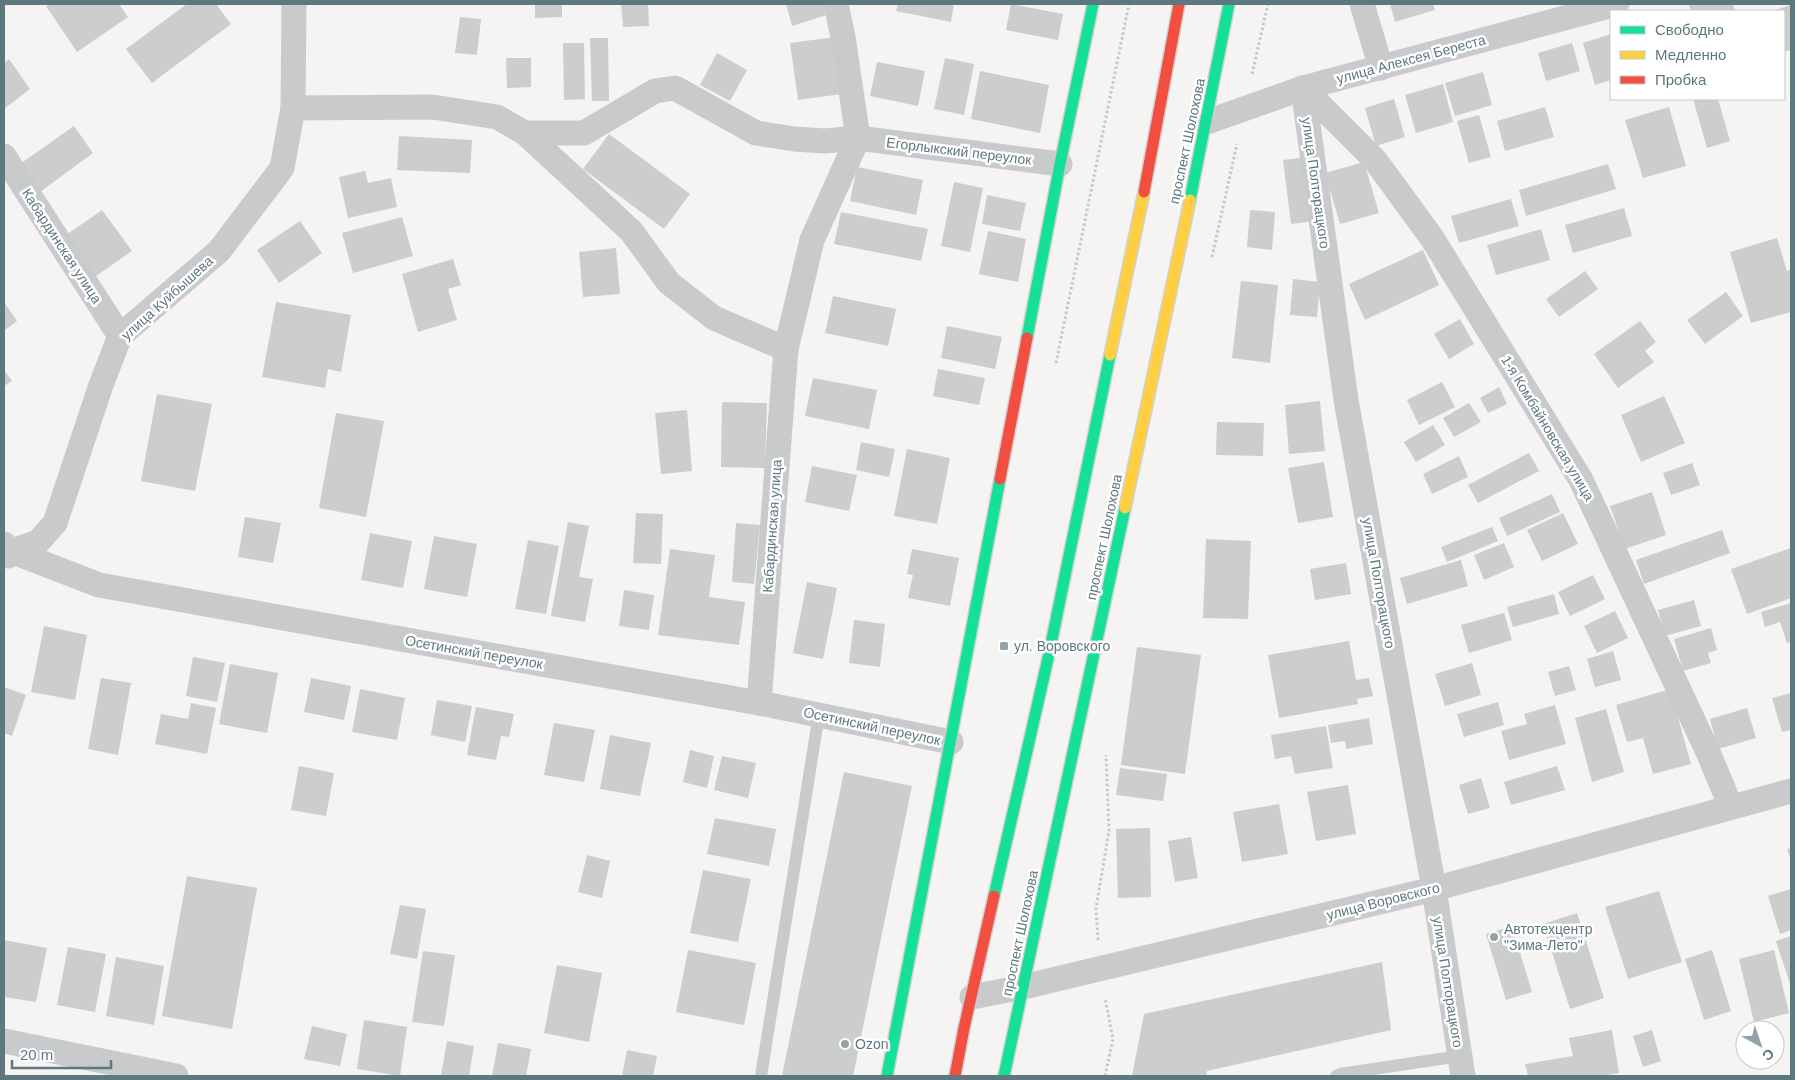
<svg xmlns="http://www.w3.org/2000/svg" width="1795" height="1080" viewBox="0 0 1795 1080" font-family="Arial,sans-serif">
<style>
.building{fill:#cbcecd}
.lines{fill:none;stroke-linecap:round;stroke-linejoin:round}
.fast-casing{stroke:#d1d2d2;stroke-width:14}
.slow-casing{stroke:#d1d2d2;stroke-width:14}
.jam-casing{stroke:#d1d2d2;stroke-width:14}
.path{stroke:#c6c8c8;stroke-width:3;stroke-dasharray:2.5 2.5;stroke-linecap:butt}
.lane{stroke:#c9cacb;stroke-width:12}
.street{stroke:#c9cacb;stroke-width:25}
.fast{stroke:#16e098;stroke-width:11}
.slow{stroke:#ffcf43;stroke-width:11}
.jam{stroke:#f24e42;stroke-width:11}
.poi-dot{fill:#93a3a7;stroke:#fff;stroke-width:2}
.labels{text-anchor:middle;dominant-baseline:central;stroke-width:5;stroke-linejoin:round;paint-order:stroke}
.street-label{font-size:14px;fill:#5e787f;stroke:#fff}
.poi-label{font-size:14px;fill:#5e787f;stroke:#fff;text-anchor:start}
</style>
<rect width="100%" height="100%" fill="#f5f4f2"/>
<!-- building -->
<g class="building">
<polygon points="51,4 119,4 128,17 77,52 46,6"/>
<polygon points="187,4 216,4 231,24 152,83 126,49"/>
<polygon points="535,4 562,4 562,17 535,18"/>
<polygon points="621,4 648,4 649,26 623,27"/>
<polygon points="786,4 833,4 836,12 792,26"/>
<polygon points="898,4 954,4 951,22 896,11"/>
<polygon points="1011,4 1063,14 1058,40 1006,30"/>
<polygon points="1390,4 1433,4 1435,10 1395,22"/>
<polygon points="1693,4 1733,4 1735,11 1691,11 1689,5"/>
<polygon points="1791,5 1791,50 1784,52 1784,11 1772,11"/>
<polygon points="460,17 481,19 477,55 455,53"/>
<polygon points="1611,34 1611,80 1595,85 1583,43"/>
<polygon points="835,37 842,94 798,100 790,43"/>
<polygon points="590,38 608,38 609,101 592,101"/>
<polygon points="563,43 584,43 585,99 564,100"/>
<polygon points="1572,43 1580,71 1546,81 1538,53"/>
<polygon points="717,53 747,70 730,101 700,85"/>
<polygon points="506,58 531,58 531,87 507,88"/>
<polygon points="945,58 974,64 964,115 934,109"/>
<polygon points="9,59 30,89 4,109 4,63"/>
<polygon points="877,62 925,71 918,106 870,96"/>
<polygon points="980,71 1049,85 1040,133 971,119"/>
<polygon points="1483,72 1492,105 1455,116 1445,83"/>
<polygon points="1443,84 1453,122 1416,133 1405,95"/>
<polygon points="1394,99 1405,137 1376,146 1365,108"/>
<polygon points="1693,99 1718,99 1730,141 1707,148"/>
<polygon points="1545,107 1554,137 1505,151 1497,121"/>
<polygon points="1669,107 1686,166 1643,178 1625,120"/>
<polygon points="1479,115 1491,157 1469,163 1457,121"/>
<polygon points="74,126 93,153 40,192 20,164"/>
<polygon points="609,134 690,194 664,229 583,169"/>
<polygon points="399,136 472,140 470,173 397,170"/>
<polygon points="1307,157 1314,221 1291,224 1283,160"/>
<polygon points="1364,162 1379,213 1340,224 1325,173"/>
<polygon points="1608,164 1616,189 1526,216 1519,190"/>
<polygon points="857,167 923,180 916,215 850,201"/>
<polygon points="365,171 368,183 391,178 397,207 348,218 339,177"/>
<polygon points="954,182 983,188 970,252 941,246"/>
<polygon points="987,195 1026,203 1020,231 982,224"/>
<polygon points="1511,199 1519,226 1459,243 1451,216"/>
<polygon points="1624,208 1632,236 1573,253 1565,225"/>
<polygon points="102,210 132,251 96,276 66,235"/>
<polygon points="1250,210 1275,212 1272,250 1247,247"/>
<polygon points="841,212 928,229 921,261 834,244"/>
<polygon points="402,217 413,256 353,273 342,233"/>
<polygon points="300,221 322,253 279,283 257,250"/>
<polygon points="1541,229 1550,260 1496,275 1487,245"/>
<polygon points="988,231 1026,239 1018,282 979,274"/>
<polygon points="1777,238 1787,271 1791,269 1791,312 1751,323 1730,252"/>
<polygon points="616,248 620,294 583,297 579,252"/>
<polygon points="1423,250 1439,285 1365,320 1349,284"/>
<polygon points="453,259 461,285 448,289 457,320 418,332 402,274"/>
<polygon points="1585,271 1598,289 1559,317 1546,299"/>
<polygon points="1293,279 1320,282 1317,317 1290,315"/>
<polygon points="1241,281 1278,285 1270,363 1232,358"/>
<polygon points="1726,292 1743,316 1705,344 1687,320"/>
<polygon points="833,296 896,309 888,346 825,333"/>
<polygon points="4,302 17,321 4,331"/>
<polygon points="276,302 351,315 341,372 328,369 325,388 262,377"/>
<polygon points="1460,319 1474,344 1449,359 1434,334"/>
<polygon points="1640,321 1656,342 1645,351 1654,362 1618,388 1594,354"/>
<polygon points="947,326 1002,337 995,369 941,358"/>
<polygon points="938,369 985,378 979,405 933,396"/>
<polygon points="4,370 12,381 4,386"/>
<polygon points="813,378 877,390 869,429 805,416"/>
<polygon points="1442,382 1455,407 1419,425 1407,400"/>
<polygon points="1499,387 1507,404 1488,413 1480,398"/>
<polygon points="157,394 212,404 195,491 141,481"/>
<polygon points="1664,396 1685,443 1641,462 1621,415"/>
<polygon points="1320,401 1325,451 1289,454 1285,405"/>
<polygon points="722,402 767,403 765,468 721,467"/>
<polygon points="1469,403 1481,422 1454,437 1443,418"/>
<polygon points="687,410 692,471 661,474 655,413"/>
<polygon points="336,413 384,421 366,517 319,508"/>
<polygon points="1217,422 1264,423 1263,456 1216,455"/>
<polygon points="1433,425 1445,445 1416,462 1404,442"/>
<polygon points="861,442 895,449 889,477 856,470"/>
<polygon points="907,449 950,458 937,524 894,516"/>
<polygon points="1529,453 1539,471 1478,503 1468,485"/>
<polygon points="1459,456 1468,477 1432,494 1423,474"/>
<polygon points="1324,462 1333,517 1298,523 1288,468"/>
<polygon points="1692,463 1700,485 1671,495 1663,473"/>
<polygon points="812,466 857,475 849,511 805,502"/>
<polygon points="1652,492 1666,535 1625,549 1610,506"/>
<polygon points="1552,494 1560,512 1507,536 1499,518"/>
<polygon points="636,513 663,514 661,564 633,563"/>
<polygon points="1563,513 1578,544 1542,561 1527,530"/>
<polygon points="245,517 281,523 273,563 238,557"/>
<polygon points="568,522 589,526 579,577 593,579 585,622 551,616"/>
<polygon points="736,523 760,525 754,584 732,582"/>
<polygon points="1492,527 1498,541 1447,562 1441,547"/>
<polygon points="1722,530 1730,553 1644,584 1636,560"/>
<polygon points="370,533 412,541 403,588 361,580"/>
<polygon points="434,536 477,544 467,597 424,589"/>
<polygon points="1206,539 1251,541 1248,619 1203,618"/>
<polygon points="528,540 559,546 546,614 515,609"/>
<polygon points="1504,543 1514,567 1484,580 1474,555"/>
<polygon points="1791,548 1791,598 1747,614 1731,569"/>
<polygon points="670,549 715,555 709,597 745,602 739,645 658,635"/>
<polygon points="912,549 959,558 950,606 908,598 913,575 907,574"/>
<polygon points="1461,560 1468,586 1407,604 1400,578"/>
<polygon points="1346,563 1351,594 1315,600 1310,569"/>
<polygon points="1593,575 1605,599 1570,616 1558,592"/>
<polygon points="807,582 837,588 823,659 793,653"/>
<polygon points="624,590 654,595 649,630 619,626"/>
<polygon points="1554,594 1559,614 1513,627 1507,607"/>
<polygon points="1694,600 1701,626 1665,636 1658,610"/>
<polygon points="1791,603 1791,642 1787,643 1780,622 1765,627 1761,612"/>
<polygon points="1615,611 1628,638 1597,653 1584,626"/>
<polygon points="1504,613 1512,640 1469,653 1461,625"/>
<polygon points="854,620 885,624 880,667 849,663"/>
<polygon points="44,626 87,635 75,700 31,692"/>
<polygon points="1711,628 1717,650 1708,653 1711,663 1683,671 1674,639"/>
<polygon points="1349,641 1356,680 1369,678 1373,696 1357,699 1358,704 1279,718 1268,655"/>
<polygon points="1137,647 1201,655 1185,774 1121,765"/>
<polygon points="1613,651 1621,680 1595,687 1587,659"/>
<polygon points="193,657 225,663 217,702 186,696"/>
<polygon points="1472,663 1481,695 1445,706 1435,674"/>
<polygon points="230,664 278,673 267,733 219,724"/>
<polygon points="1569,666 1576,690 1555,696 1548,672"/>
<polygon points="101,678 131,683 118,755 88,749"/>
<polygon points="311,678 351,686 344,720 304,712"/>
<polygon points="4,687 26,695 12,736 4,733"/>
<polygon points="360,689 405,698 397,740 352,732"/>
<polygon points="1670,689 1691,764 1653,774 1643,738 1627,742 1616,705"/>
<polygon points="1791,693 1791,730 1782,732 1772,698"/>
<polygon points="437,700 472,706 465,742 431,735"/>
<polygon points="1498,702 1504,725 1464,737 1457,714"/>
<polygon points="191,703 216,708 207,754 155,744 161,714 188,719"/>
<polygon points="1555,705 1566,744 1509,760 1501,731 1527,724 1524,714"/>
<polygon points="476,707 514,714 509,737 501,736 496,760 467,755"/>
<polygon points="1747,708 1756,738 1718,749 1710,719"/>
<polygon points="1606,709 1624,772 1592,782 1575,718"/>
<polygon points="1369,718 1373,744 1346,749 1345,741 1331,743 1328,725"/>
<polygon points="554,723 595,730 584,782 544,775"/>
<polygon points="1326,726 1333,768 1295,774 1291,756 1275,759 1271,735"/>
<polygon points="610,735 651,743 640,796 600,789"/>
<polygon points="690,750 714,756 707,788 683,782"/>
<polygon points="722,756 756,763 748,798 714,790"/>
<polygon points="299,766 334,773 326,816 291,810"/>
<polygon points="1557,766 1565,790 1511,805 1504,782"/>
<polygon points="1120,768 1167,774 1163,801 1116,795"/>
<polygon points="844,772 912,786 853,1076 782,1076"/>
<polygon points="1481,778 1490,808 1468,814 1459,785"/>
<polygon points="1348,785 1356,834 1316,841 1307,792"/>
<polygon points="1279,804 1288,854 1242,862 1233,812"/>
<polygon points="715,818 776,829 769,866 707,854"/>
<polygon points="1150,828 1151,897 1118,898 1116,829"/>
<polygon points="1191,837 1198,878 1175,882 1168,841"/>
<polygon points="1791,848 1791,860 1787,849"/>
<polygon points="587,855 610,861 602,898 578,892"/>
<polygon points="703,870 751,879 738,942 690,933"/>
<polygon points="187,876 257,888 232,1029 162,1016"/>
<polygon points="1791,889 1791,930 1780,934 1768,896"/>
<polygon points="1659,891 1682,962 1628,979 1605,907"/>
<polygon points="400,905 426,909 417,959 390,954"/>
<polygon points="1577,913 1604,998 1570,1009 1543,924"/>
<polygon points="1512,926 1532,992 1506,1000 1486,934"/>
<polygon points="1791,936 1791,987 1776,941"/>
<polygon points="4,940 47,948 36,1002 4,997"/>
<polygon points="68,947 106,954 95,1012 57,1005"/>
<polygon points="688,950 756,963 744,1025 676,1012"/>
<polygon points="1712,950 1731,1011 1704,1020 1685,959"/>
<polygon points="1774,950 1789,1013 1754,1022 1739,959"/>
<polygon points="423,951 455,955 444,1026 412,1022"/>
<polygon points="116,957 164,966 154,1025 106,1016"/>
<polygon points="1382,962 1391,1030 1207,1071 1206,1076 1132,1076 1144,1014"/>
<polygon points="557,965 602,973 589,1042 544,1033"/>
<polygon points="364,1020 407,1027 400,1076 357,1069"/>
<polygon points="312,1026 347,1034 340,1066 304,1059"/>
<polygon points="1612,1030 1619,1073 1601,1076 1528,1076 1525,1064 1573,1056 1569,1038"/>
<polygon points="1652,1030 1661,1061 1643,1067 1633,1036"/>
<polygon points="447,1041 474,1046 469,1076 441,1076"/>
<polygon points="498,1043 531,1049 526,1076 492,1076"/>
<polygon points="627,1050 657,1056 653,1076 622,1076"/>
</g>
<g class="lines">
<!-- fast casing -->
<g class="fast-casing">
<g id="fast">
<polyline points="1190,200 1229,4"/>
<polyline points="1027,338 1060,164 1093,4"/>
<polyline points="994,896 1049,654 1110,355"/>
<polyline points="887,1076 1000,479"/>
<polyline points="1004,1076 1125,508"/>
</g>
</g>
<!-- slow casing -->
<g class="slow-casing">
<g id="slow">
<polyline points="1110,355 1144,192"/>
<polyline points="1125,508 1190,200"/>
</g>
</g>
<!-- jam casing -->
<g class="jam-casing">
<g id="jam">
<polyline points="1144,192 1179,4"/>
<polyline points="1000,479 1027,338"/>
<polyline points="955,1076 964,1028 994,896"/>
</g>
</g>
<!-- path -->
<g class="path">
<polyline points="1252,74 1268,4"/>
<polyline points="1212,257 1237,144"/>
<polyline points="1056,363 1129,4"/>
<polyline points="1098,940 1096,908 1109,831 1106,755"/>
<polyline points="1105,1076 1113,1039 1105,998"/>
</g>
<!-- lane -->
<g class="lane">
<polyline points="761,1076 819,714"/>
<polyline points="1336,1076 1340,1074 1460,1056"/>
</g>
<!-- street -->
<g class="street">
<polyline points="1362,4 1381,68"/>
<polyline points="1303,88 1346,400 1434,889 1463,1076"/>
<polyline points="1303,88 1375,160 1432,238 1581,480 1708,752 1731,807"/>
<polyline points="293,108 433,107 497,117 525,133 584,133 655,91 675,88 756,133 794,139 825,141 858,138 1060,164"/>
<polyline points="1207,122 1303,88 1617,4"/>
<polyline points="525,133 631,231 669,283 714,318 786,349"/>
<polyline points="4,156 120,336"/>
<polyline points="4,544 11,551 99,585 759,703 951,742"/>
<polyline points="8,556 11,551 38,542 55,523 101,385 120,336 219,251 282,168 293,108 294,4"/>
<polyline points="759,703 786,349 812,240 858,138 843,37 836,4"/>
<polyline points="972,997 1023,987 1434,889 1791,791"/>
<polyline points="4,1041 176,1076"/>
</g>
<!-- fast -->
<use href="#fast" class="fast"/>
<!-- slow -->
<use href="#slow" class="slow"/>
<!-- jam -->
<use href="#jam" class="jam"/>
</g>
<!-- markers -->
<g class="poi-dot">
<rect x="999" y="641" width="10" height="10" rx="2.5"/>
<circle cx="1494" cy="937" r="5"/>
<circle cx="845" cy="1044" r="5"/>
</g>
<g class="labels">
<!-- street labels -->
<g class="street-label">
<text transform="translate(1411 59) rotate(-15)">улица Алексея Береста</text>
<text transform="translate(1187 141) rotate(-78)">проспект Шолохова</text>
<text transform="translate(959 151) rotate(7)">Егорлыкский переулок</text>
<text transform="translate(1316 183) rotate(82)">улица Полторацкого</text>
<text transform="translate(62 246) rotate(57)">Кабардинская улица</text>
<text transform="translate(167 298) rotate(-42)">улица Куйбышева</text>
<text transform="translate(1548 428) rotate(59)">1-я Комбайновская улица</text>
<text transform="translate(772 526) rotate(-86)">Кабардинская улица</text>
<text transform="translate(1104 537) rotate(-78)">проспект Шолохова</text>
<text transform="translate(1379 583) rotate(80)">улица Полторацкого</text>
<text transform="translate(474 652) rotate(10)">Осетинский переулок</text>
<text transform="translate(872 726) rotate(12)">Осетинский переулок</text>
<text transform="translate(1383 901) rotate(-14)">улица Воровского</text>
<text transform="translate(1020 933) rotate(-78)">проспект Шолохова</text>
<text transform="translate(1448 982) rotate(81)">улица Полторацкого</text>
</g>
<!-- poi labels -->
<g class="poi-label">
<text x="1014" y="646">ул. Воровского</text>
<text x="1504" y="929">Автотехцентр<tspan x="1504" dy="16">"Зима-Лето"</tspan></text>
<text x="855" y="1044">Ozon</text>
</g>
</g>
<!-- border -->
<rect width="1795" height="1080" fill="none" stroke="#5e787f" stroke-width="10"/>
<!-- legend -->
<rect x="1610" y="10" width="175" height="90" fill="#ffffff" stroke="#bfc9cc"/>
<rect x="1620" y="26" width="25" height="8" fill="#16e098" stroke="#bfc9cc"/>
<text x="1655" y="35" font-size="15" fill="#5e787f">Свободно</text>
<rect x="1620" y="51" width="25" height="8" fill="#ffcf43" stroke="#bfc9cc"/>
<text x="1655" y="60" font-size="15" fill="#5e787f">Медленно</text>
<rect x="1620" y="76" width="25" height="8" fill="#f24e42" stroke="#bfc9cc"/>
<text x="1655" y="85" font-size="15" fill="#5e787f">Пробка</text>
<!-- north arrow -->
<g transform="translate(1760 1045) rotate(140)"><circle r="24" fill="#ffffff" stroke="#bfc9cc"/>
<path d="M0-4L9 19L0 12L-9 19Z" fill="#93a3a7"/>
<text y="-8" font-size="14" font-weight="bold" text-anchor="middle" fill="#5e787f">С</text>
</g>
<!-- scale -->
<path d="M12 1060v8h99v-8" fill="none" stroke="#5e787f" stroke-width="2.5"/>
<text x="20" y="1060" font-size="15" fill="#5e787f" stroke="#ffffff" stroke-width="4" paint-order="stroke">20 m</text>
</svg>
